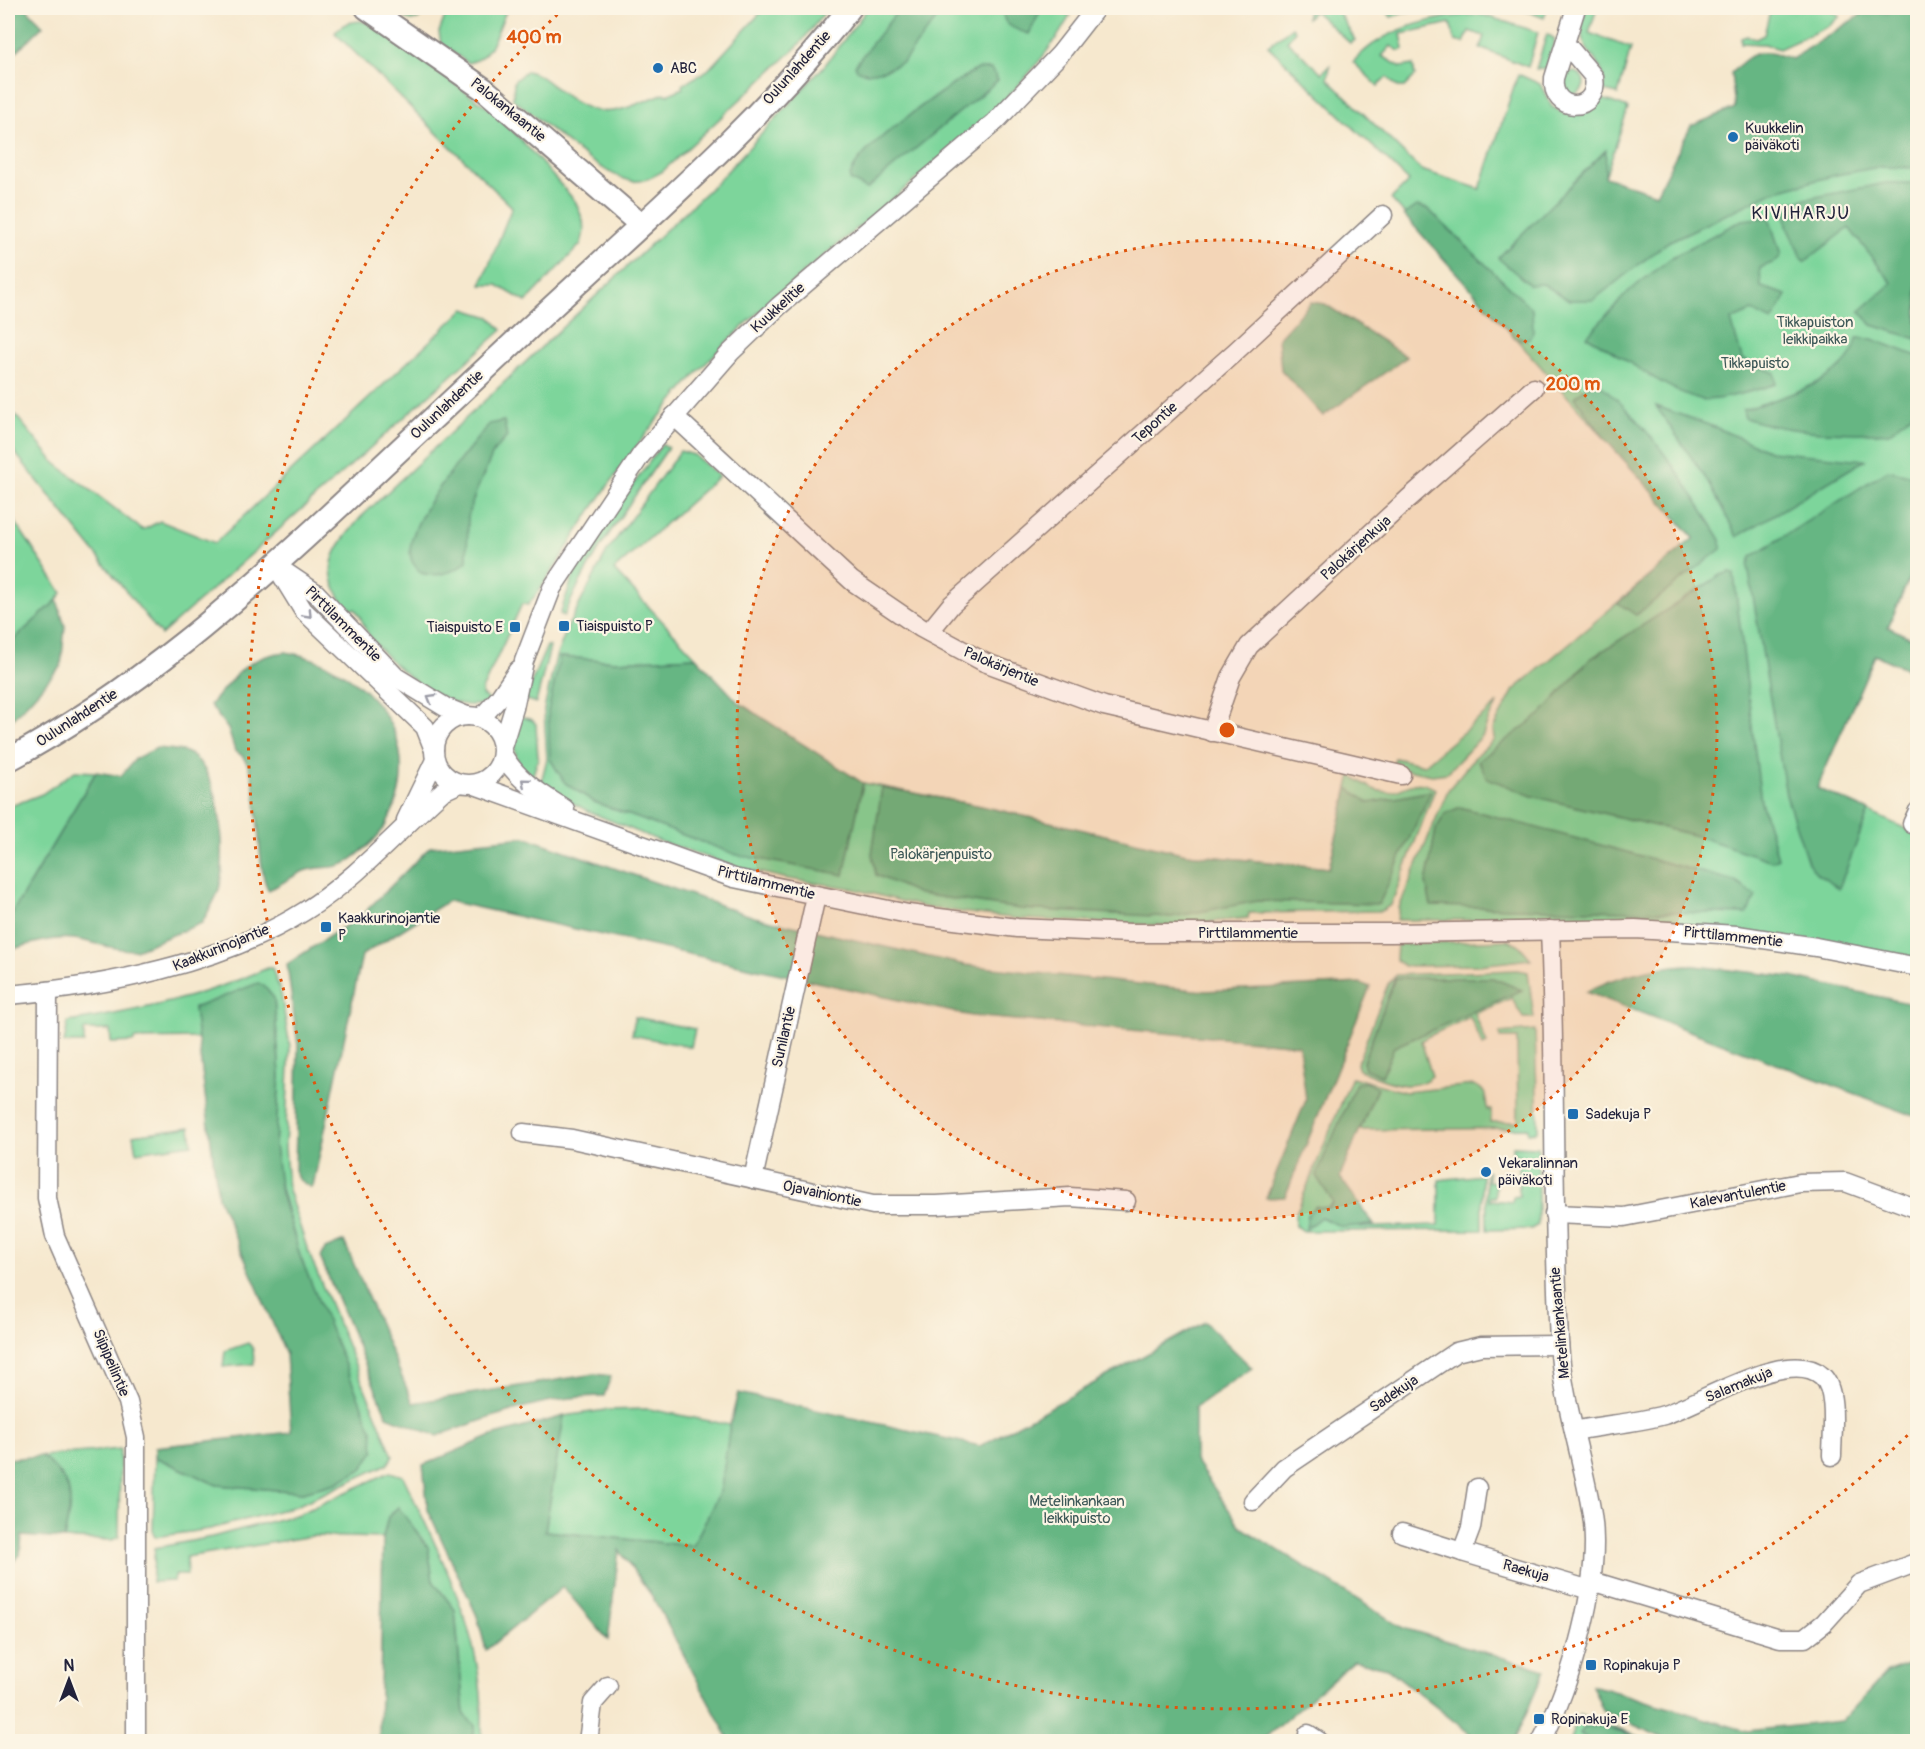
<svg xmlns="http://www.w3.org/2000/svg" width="1925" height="1749" viewBox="0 0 1925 1749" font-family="Pangolin,sans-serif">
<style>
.green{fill:#7dd59b;stroke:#507c6b;stroke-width:1.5;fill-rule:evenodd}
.forest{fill:#66b683;stroke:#446c5f;stroke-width:1.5}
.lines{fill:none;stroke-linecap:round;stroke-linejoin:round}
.minor-casing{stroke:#8c8584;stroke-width:21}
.major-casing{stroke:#8c8584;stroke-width:26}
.minor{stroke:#fff;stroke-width:18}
.major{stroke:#fff;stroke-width:22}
.oneway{stroke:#9c9ca7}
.ring{fill:none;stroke:#de560e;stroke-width:3;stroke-dasharray:3 6}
.poi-dot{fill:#1f6fb2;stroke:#fcf5e5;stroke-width:2}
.labels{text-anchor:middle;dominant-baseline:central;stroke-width:4.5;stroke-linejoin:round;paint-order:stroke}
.poi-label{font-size:15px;fill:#22223b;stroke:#fcf5e5;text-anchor:start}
.street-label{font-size:15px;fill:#22223b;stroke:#fcf5e5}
.park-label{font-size:15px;fill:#3d5858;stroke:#fcf5e5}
.quarter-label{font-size:18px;letter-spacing:1.5px;fill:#22223b;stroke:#fcf5e5}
.centre{fill:#de560e;stroke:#fcf5e5;stroke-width:3}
.ring-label{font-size:18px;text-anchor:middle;font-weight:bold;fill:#de560e;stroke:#fcf5e5;stroke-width:4.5;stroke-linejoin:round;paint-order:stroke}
</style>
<rect width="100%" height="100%" fill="#fcf5e5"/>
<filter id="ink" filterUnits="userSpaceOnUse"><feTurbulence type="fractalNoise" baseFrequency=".0167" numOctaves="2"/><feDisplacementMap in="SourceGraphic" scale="12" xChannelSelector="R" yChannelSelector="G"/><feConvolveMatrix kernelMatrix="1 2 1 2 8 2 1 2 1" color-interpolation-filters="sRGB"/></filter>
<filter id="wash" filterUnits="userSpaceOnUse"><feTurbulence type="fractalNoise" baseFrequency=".008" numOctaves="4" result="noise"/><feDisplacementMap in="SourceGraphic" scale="24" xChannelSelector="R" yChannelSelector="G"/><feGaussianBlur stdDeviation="1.35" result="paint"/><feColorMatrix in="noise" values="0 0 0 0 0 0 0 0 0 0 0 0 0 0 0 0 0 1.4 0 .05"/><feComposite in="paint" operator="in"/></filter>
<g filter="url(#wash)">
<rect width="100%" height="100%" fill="#f6e8ce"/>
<!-- green -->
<g class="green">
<polygon points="385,8 429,8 419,19 411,21"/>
<path d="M448 8H508C496 28 495 57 468 63L441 44 439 32Z"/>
<path d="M765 8H828L799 45 663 171C654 176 643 183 632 181 601 176 541 120 513 99L514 81 526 71C539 73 548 82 558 90 602 125 618 111 665 93L667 95 683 88 682 85 708 70Z"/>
<path d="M868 8H1063L1062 10 1070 16C1040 70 995 110 950 150 877 215 797 273 727 342 674 393 629 454 588 515 568 545 551 577 528 605L522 604 482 690V695L490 701C453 720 392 667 370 637 363 628 363 618 355 609L348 610C318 569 332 552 361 517L719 180 825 65Z"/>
<polygon points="1313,8 1336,8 1355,40 1350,43 1314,11 1307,18 1307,13"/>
<polygon points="1385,8 1409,8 1410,11 1391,17"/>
<polygon points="1519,8 1547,8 1544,18"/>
<path d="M1586 8H1597L1589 33 1631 48 1618 94 1604 91C1607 50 1569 59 1586 8Z"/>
<polygon points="1782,8 1827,8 1840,16 1829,26 1779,49 1765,44 1741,43 1741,38 1747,36 1756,39 1764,35 1770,11"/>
<polygon points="1890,8 1917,8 1918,559 1888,627 1917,641 1917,673 1875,655 1817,788 1917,834 1917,959 1636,920 1397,920 1399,908 1448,790 1475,757 1494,740 1493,729 1514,690 1694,538 1391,199 1409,181 1268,46 1292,27 1295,31 1287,41 1322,73 1330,65 1328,79 1421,170 1480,189 1518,74 1540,84 1552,107 1566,114 1582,114 1603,99 1628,108 1605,177 1701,209 1838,165"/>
<path d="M1466 15H1483L1538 32 1528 67 1480 48 1484 36 1469 31 1464 43 1455 41 1450 23 1401 34 1404 49 1399 51 1391 46 1382 56 1401 67 1413 65 1415 76 1404 87H1398L1387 77 1378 86 1353 62C1381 30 1425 19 1466 15Z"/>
<path d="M361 21 373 25 501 117 575 201 583 220 584 231 581 244 526 302 497 285H481L512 207 335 33C342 23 350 22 361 21Z"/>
<polygon points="1547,34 1555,39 1546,69 1536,69"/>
<circle cx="1573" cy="83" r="11"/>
<polygon points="464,309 490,317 502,330 161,635 8,444 8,406 55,463 143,530 160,521 215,543"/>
<path d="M662 444 668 448C631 503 589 556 564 616L560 614 578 562Z"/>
<path d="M680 451 694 455 719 476 614 570 696 657 616 661 560 657 843 875 863 783 981 806 1186 854 1329 868 1351 775C1363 783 1374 793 1390 792 1406 790 1415 776 1435 789L1391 905 1381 911 1249 913 1248 918 1171 926 1019 919 928 908 850 888 788 879 736 867 662 842 590 812 540 786 547 759 544 710 556 657 568 626 608 550Z"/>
<polygon points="8,511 62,593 57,600 8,645"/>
<polygon points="547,646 550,647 536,703 524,699"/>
<polygon points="1498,703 1489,718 1483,735 1447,773 1432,775 1392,767 1395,758 1424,765"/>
<path d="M518 716 532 720 536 724 538 759 531 781C511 757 512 745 518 716Z"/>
<polygon points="75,771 96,772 8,920 8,807 42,794"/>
<polygon points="1508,940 1518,944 1531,959 1479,965 1404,966 1396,960 1397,944"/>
<path d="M268 968H272L281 994 290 1047 285 1146 288 1190 308 1251 393 1456 388 1464 296 1506 210 1529 155 1537 153 1533 155 1457 217 1485 303 1492 300 1256 276 1170 275 1145 280 1075 274 998 194 1007 198 1038 134 1039V1042L111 1043 110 1030H84V1043H64L68 1022C144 1010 198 998 268 968Z"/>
<path d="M1517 970 1528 972 1534 1018H1523L1512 998 1475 1014 1487 1044 1483 1046 1470 1017 1427 1037 1421 1041 1432 1076C1411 1095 1381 1079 1359 1070L1357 1064 1388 984 1396 975ZM1395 978 1521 990 1394 1047 1365 1069 1363 1061Z"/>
<polygon points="635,1017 695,1029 691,1047 632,1035"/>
<path d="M1535 1030 1538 1128 1536 1132 1528 1133V1128L1360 1130 1377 1088 1366 1082 1333 1202 1316 1218 1321 1217C1347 1233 1408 1225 1439 1225V1180L1482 1175V1230L1304 1231 1295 1226V1216L1352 1077 1405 1092 1473 1085C1487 1089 1486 1098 1487 1110H1491V1122H1518L1517 1038H1500V1033Z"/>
<polygon points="190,1127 192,1144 136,1152 133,1135"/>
<polygon points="1513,1146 1538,1147 1538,1225 1531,1229 1487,1230 1486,1172 1488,1172 1488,1181 1495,1182 1495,1197 1490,1197 1490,1200 1512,1202 1513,1197 1519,1196 1519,1155 1513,1154"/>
<polygon points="248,1343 253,1348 254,1364 223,1367 225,1351"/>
<polygon points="649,1409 730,1425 721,1489 693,1546 545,1531 564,1416 606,1410"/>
<path d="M120 1449 119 1537 112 1540 64 1539C72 1494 77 1489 42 1456Z"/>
<path d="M390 1472 403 1476C442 1560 490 1645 481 1741H473L475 1725 464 1715 455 1610 433 1581 428 1547 388 1517 383 1538 312 1536 186 1557 187 1575H175L174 1581 152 1582 155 1548 212 1537 299 1514Z"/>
<polygon points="1579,1715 1640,1737 1597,1725 1580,1734 1592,1741 1569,1742"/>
</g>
<!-- forest -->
<g class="forest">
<polygon points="8,8 26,8 43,26 8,60"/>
<polygon points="900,8 945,8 903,62 885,70 867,73 857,70 855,65"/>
<path d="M1005 8H1042L1029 34C1016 30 998 24 1005 8Z"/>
<path d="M1890 8H1917V168L1879 167 1836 175 1773 192 1668 242 1593 300H1569L1543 284 1530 285 1498 258 1606 150 1605 177 1656 194 1691 126 1735 108 1731 73C1755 49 1760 49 1792 59L1868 10 1888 13Z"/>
<path d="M977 69H991L998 80 867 189 850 180C847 152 953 84 977 69Z"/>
<polygon points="1886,183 1917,183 1917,339 1872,325 1860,311 1892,283 1849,228 1804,262 1787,227 1785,203"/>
<polygon points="1417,206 1428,209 1532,309 1533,332 1529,339 1516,339 1404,215"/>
<path d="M1769 217 1781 255 1777 261 1760 268 1761 287 1787 295 1772 321 1752 311 1731 320 1742 359 1775 373 1776 384C1760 389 1715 403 1700 399 1663 389 1621 355 1587 336L1629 291 1674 256 1742 220Z"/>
<polygon points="1311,302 1325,304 1407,357 1323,416 1281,370 1278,338"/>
<path d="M1857 338 1872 339 1917 356V409L1889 433C1840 433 1792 434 1745 418L1743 410C1778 398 1852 381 1857 338Z"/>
<path d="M1595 380C1648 423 1686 482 1721 540V549L1636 615 1618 603 1694 538 1605 439 1575 397Z"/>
<polygon points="1656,406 1717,428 1769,451 1865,460 1737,537 1709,483"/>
<path d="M504 421 507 437 494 451 476 492 468 515 467 561C457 572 435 578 421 573 417 568 412 564 411 558 402 524 468 451 489 424Z"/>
<polygon points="1888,470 1917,477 1917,559 1888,627 1917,641 1917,673 1875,655 1817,788 1869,811 1839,888 1818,875 1808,863 1786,795 1748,566 1751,557"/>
<polygon points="1730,572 1734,575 1761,802 1778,858 1772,861 1697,836 1532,796 1487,778 1478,761 1542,713 1590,659 1721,575"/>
<polygon points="57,600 65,626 61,666 8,724 8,645"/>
<path d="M286 652C368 666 433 744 385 826 378 838 360 853 349 861 338 870 317 866 304 871 292 876 281 885 268 890 253 860 265 762 235 751L228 729 210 705C234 677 246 656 286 652Z"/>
<polygon points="560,657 616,661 696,657 738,702 863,783 844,875 737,855 594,802 565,783 550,759 548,711"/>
<path d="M157 748C166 749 177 749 185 752 222 766 226 852 220 885 218 897 208 911 202 923L136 950C115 951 95 942 74 939 52 936 29 945 8 950V920L96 772 121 776 136 758Z"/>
<polygon points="882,787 981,806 1186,854 1329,868 1348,788 1369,803 1431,791 1379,904 1258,901 1171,917 1020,909 919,894 876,875 872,854"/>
<polygon points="1460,807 1734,881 1756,896 1747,914 1431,906 1426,883 1436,829 1445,814"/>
<polygon points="525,837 754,917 965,965 1204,991 1360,983 1370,987 1285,1197 1266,1198 1306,1100 1299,1045 971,1016 448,901 362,955 313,1186 310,1187 298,1179 295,1172 298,1046 287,964 362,915 430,847"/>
<path d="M1687 965 1791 977 1917 1005V1117L1586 992C1616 976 1653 967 1687 965Z"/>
<polygon points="1395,978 1493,978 1522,990 1394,1047 1382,1076 1365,1069 1363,1062"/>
<polygon points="258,983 264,986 274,998 280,1075 275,1145 281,1193 300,1256 372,1430 374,1451 362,1469 336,1483 303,1492 217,1485 155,1457 155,1447 291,1432 286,1354 218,1197 194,1008"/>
<polygon points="1366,1082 1377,1088 1340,1177 1374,1225 1342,1227 1321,1217 1306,1229 1308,1214 1315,1206 1329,1208 1333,1202 1316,1176 1356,1083"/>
<path d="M344 1241 413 1403 595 1374 611 1376 604 1396C547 1395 491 1417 437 1436L387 1416 320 1257 325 1249Z"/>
<polygon points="1205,1322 1252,1368 1195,1407 1195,1461 1241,1527 1403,1628 1545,1670 1514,1741 1479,1741 1387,1668 1354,1661 1261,1741 730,1741 652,1596 619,1550 608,1640 563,1587 486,1650 477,1616 428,1510 423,1465 492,1436 564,1416 545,1531 693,1546 721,1489 730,1425 738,1393 980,1446"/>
<path d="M42 1456C77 1489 72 1494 64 1539L22 1536 20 1555 8 1567V1459Z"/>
<polygon points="398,1507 428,1547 433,1581 455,1610 464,1715 475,1725 473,1741 379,1741 383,1538 388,1517"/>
<polygon points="1917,1660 1917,1741 1669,1741 1603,1711 1592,1685 1747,1731 1842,1721 1887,1672"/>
<polygon points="1597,1725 1648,1741 1592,1741 1580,1734 1584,1728"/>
</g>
</g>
<g filter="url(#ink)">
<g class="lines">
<!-- minor casing -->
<g class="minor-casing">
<g id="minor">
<path d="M1565 43 1594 77C1600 114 1550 114 1554 78L1576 8"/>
<polyline points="674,416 852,581 921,628 984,662 1104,706 1401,775"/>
<polyline points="276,566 303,610 425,727 434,750"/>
<polyline points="282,570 316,593 396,677 445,707 467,716"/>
<polyline points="929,632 951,605 1236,351 1383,215"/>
<circle cx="468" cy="750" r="34"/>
<polyline points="481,718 499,698 518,670"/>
<polyline points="1212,732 1231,677 1249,646 1408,499 1534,388"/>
<polyline points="503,744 514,708 524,661 552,588 641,455 730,353 779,306 995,122 1060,54 1096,8"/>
<path d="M503 755C518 781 540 793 565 809"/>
<polyline points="475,785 734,878 908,914 1017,928 1130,933 1392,933 1635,929 1737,935 1816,947 1918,967"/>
<polyline points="406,820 435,760"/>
<polyline points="1912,824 1918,811"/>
<polyline points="48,991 47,1198 55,1236 128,1402 136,1437 136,1742"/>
<path d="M8 995C103 987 223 963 305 911 356 879 398 831 443 791L458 784"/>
<polyline points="523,1133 572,1139 873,1205 937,1205 1070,1197 1126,1201"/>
<polyline points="753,1179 816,896"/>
<polyline points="1554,1214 1624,1217 1800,1183 1845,1182 1918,1209"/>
<path d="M1574 1431C1603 1425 1636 1423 1664 1415 1700 1404 1790 1346 1822 1376 1838 1390 1832 1435 1832 1456"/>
<polyline points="1477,1488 1471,1528 1462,1552 1590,1590"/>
<polyline points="1253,1501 1284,1468 1456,1352 1481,1346 1559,1345"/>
<polyline points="1402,1533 1462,1552"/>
<polyline points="1592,1581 1780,1638 1805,1638 1824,1623 1859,1584 1918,1562"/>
<polyline points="1308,1734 1320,1742"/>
<polyline points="588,1742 593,1703 608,1686"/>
<path d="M1541 1742C1571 1686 1602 1577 1592 1515 1583 1457 1562 1400 1559 1341 1552 1204 1556 1067 1550 930"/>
</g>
</g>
<!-- major casing -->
<g class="major-casing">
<g id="major">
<polyline points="367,8 485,90 640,224"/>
<path d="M8 760C134 693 241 598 345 501 405 445 465 389 524 333 636 228 755 129 850 8"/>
</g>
</g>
<!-- minor -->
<use href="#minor" class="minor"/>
<!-- major -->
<use href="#major" class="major"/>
</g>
<!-- one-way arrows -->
<defs><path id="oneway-chevron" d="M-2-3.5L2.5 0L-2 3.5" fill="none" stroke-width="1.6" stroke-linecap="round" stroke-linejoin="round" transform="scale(1.5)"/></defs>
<g class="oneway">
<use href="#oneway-chevron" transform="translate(308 614) rotate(47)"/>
<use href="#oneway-chevron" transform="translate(431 698) rotate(-149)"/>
<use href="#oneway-chevron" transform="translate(525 782) rotate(-140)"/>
</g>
</g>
<!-- distance rings -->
<circle cx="1227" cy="730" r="490" fill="#de560e" fill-opacity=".12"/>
<g class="ring">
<circle cx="1227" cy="730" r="490"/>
<path d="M1914 1429A980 980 0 1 1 559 13"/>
</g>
<!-- markers -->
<g class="poi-dot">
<circle cx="658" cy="68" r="6"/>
<circle cx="1733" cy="137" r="6"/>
<rect x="558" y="620" width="12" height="12" rx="3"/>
<rect x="509" y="621" width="12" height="12" rx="3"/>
<rect x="320" y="921" width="12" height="12" rx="3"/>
<rect x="1567" y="1108" width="12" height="12" rx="3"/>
<circle cx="1486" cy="1172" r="6"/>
<rect x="1585" y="1659" width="12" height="12" rx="3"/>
<rect x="1533" y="1713" width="12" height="12" rx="3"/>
</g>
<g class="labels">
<!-- poi labels -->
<g class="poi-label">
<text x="670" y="68">ABC</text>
<text x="1745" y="128">Kuukkelin<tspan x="1745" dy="17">päiväkoti</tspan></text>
<text x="576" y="626">Tiaispuisto P</text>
<text x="503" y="627" text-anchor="end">Tiaispuisto E</text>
<text x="338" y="918">Kaakkurinojantie<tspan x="338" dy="17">P</tspan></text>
<text x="1585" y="1114">Sadekuja P</text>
<text x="1498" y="1163">Vekaralinnan<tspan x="1498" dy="17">päiväkoti</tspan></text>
<text x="1603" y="1665">Ropinakuja P</text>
<text x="1551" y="1719">Ropinakuja E</text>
</g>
<!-- street labels -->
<g class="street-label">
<text transform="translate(797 68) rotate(-48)">Oulunlahdentie</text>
<text transform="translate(508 110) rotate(39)">Palokankaantie</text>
<text transform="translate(778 308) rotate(-42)">Kuukkelitie</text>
<text transform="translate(447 405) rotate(-43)">Oulunlahdentie</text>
<text transform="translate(1155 423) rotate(-42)">Tepontie</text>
<text transform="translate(1356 548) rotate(-42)">Palokärjenkuja</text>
<text transform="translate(343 624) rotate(45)">Pirttilammentie</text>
<text transform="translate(1001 667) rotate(23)">Palokärjentie</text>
<text transform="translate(77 718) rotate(-33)">Oulunlahdentie</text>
<text transform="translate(766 883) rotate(14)">Pirttilammentie</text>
<text x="1248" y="933">Pirttilammentie</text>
<text transform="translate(1733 937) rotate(6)">Pirttilammentie</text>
<text transform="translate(221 948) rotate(-22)">Kaakkurinojantie</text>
<text transform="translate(784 1037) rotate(-77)">Sunilantie</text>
<text transform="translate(822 1194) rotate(12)">Ojavainiontie</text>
<text transform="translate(1738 1195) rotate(-11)">Kalevantulentie</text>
<text transform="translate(1560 1323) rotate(-95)">Metelinkankaantie</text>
<text transform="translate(111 1363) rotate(67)">Siipipeilintie</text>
<text transform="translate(1739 1385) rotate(-22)">Salamakuja</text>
<text transform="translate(1394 1394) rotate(-34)">Sadekuja</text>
<text transform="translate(1526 1571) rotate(16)">Raekuja</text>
</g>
<!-- park labels -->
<g class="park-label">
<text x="1815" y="322">Tikkapuiston<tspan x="1815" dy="17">leikkipaikka</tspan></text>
<text x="1755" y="363">Tikkapuisto</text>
<text x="941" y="854">Palokärjenpuisto</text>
<text x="1077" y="1501">Metelinkankaan<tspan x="1077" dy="17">leikkipuisto</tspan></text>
</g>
<!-- quarter labels -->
<g class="quarter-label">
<text x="1801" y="213">KIVIHARJU</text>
</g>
</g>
<circle cx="1227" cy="730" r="9" class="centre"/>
<g class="ring-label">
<text x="534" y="43">400 m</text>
<text x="1573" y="390">200 m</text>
</g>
<!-- margin -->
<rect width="1925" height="1749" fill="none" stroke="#fcf5e5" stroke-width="30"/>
<!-- north arrow -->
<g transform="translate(69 1680)" stroke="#fcf5e5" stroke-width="4.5" paint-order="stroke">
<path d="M0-4.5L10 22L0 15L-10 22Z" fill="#22223b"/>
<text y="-9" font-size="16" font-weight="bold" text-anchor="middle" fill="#22223b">N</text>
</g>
</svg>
